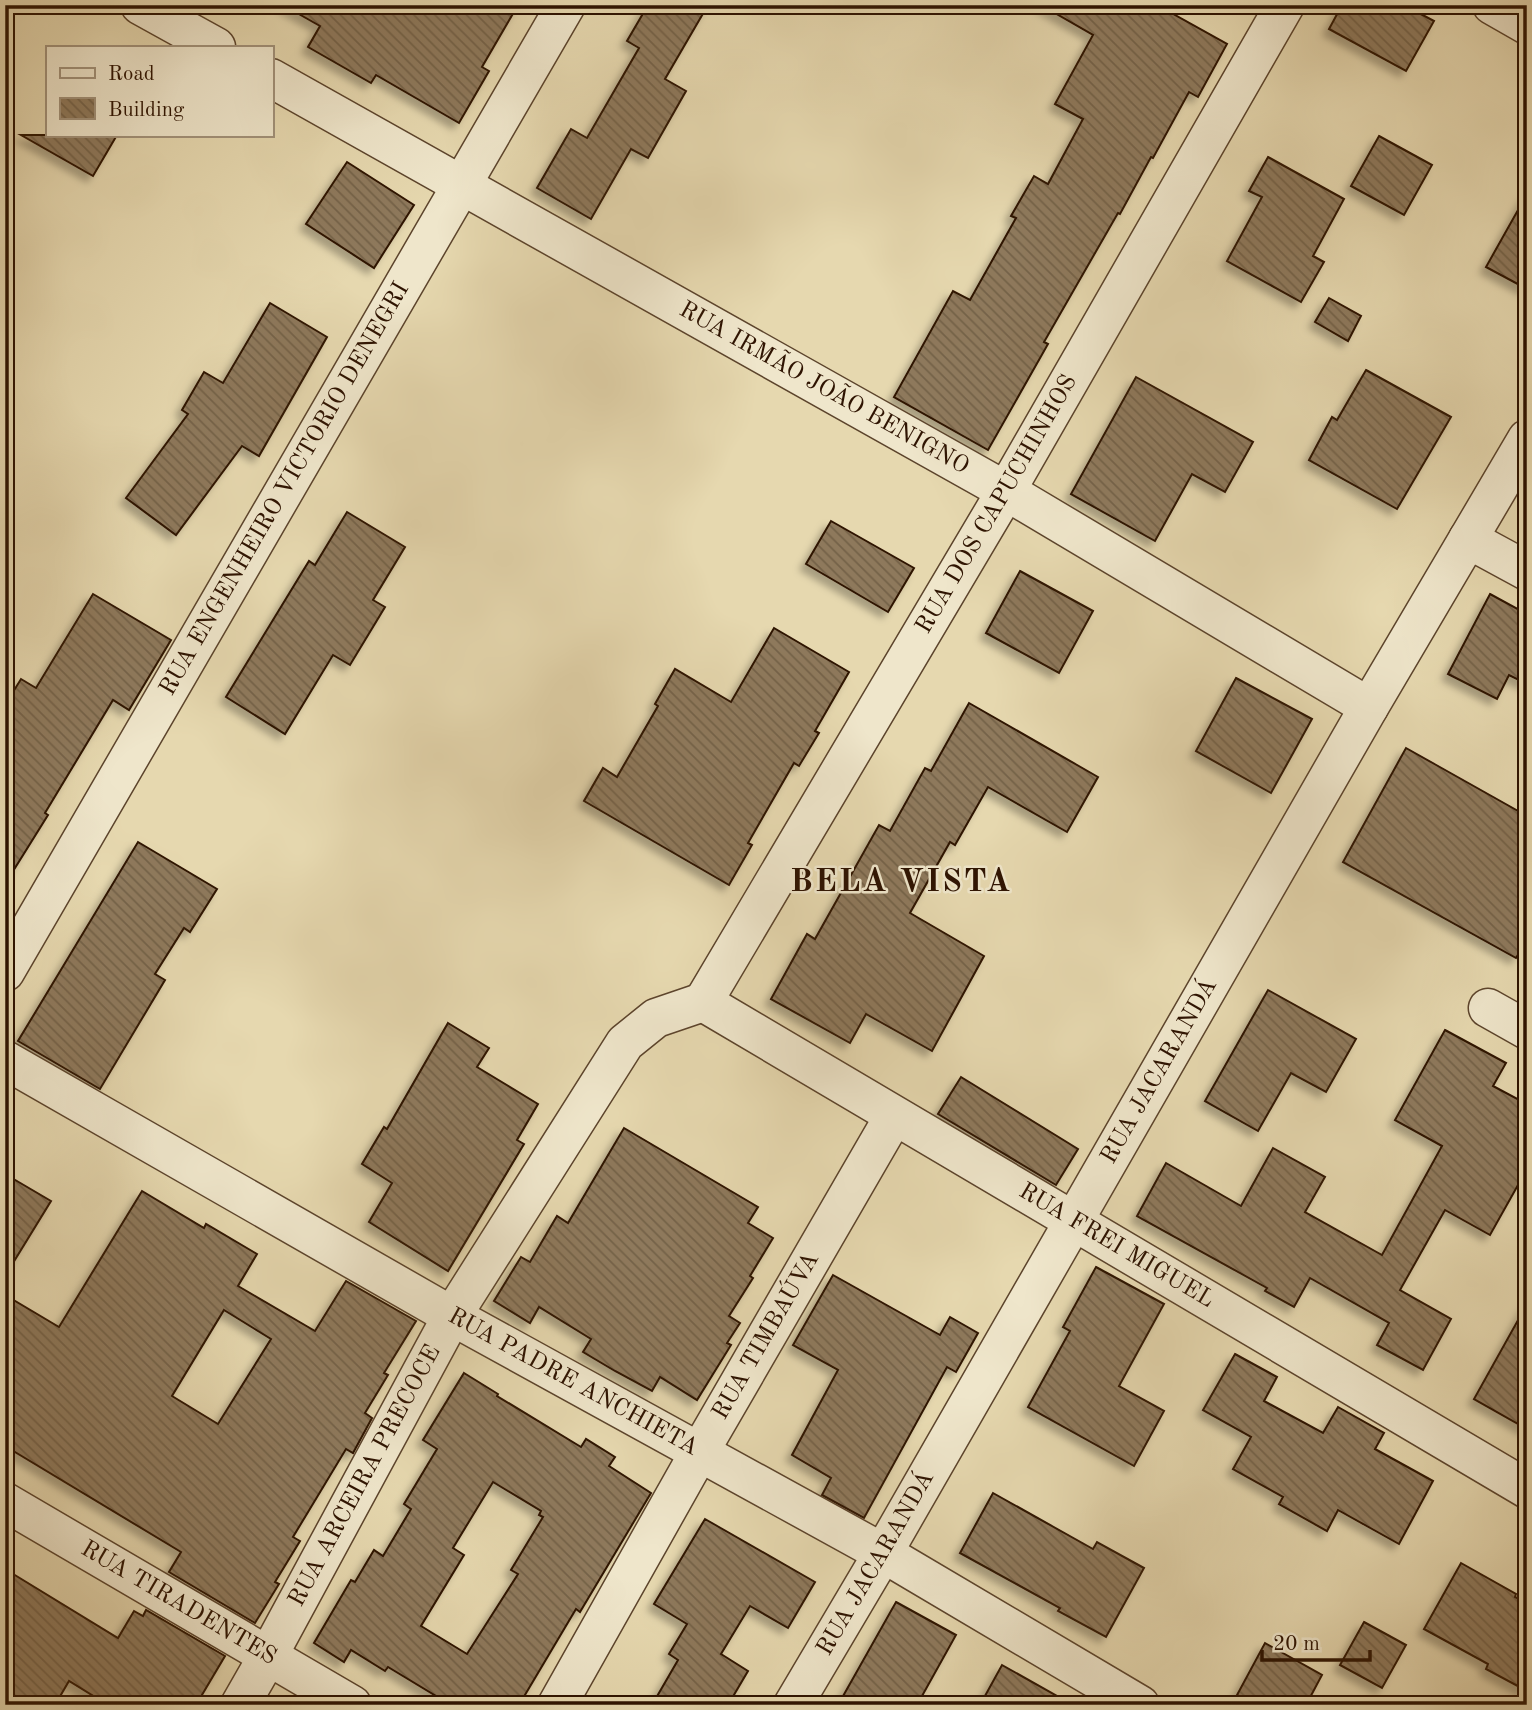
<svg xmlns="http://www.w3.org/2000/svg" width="1532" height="1710" viewBox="0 0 1532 1710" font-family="'Old Standard TT',serif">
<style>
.building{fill:url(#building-back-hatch);stroke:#2e1301;stroke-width:2;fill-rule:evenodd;filter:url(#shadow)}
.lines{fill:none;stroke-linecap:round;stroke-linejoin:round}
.minor-casing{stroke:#5c442c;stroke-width:41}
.minor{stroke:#efe6cb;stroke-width:38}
.labels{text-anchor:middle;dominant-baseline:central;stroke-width:5;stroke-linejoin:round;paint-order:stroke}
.street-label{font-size:24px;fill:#2e1301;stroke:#efe6cb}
.district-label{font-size:32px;font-weight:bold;letter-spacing:2px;fill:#2e1301;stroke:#efe6cb}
</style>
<defs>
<pattern id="building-back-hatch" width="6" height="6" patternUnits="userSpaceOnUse" patternTransform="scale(1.75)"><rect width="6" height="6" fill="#8e795b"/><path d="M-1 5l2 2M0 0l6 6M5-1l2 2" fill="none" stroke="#746249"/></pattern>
<filter id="shadow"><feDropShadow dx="-6" dy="6" stdDeviation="3.5" flood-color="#0004"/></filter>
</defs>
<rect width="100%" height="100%" fill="#e6d8af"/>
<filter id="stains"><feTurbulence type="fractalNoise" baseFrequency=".00286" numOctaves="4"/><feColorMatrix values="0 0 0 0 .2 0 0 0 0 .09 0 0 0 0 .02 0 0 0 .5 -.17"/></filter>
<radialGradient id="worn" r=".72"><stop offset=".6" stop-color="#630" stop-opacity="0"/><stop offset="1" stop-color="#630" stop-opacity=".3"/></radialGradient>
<!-- building -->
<g class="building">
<polygon points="283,5 518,5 482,67 489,71 459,123 376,75 371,83 308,47 320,26"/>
<polygon points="648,5 708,5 665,79 686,91 648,158 631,149 591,219 537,188 571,129 587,138 639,48 627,41"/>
<polygon points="1041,5 1157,5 1227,44 1198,97 1189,92 1153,158 1151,157 1120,214 1118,213 1044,342 1048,344 988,450 894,397 953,291 970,300 1016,218 1011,216 1034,176 1048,184 1083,119 1055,104 1093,35"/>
<polygon points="1342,5 1404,5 1434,21 1406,71 1329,29"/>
<polygon points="21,135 117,135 93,176"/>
<polygon points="1379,136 1432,165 1404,215 1351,186"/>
<polygon points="1268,157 1344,199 1313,256 1324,262 1301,302 1227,261 1262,197 1249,191"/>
<polygon points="347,162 414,205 374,268 306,224"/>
<polygon points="1527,194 1527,289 1486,267"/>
<polygon points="1329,298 1361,316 1348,341 1315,322"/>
<polygon points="270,303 327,337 259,456 242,446 176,535 126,498 188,414 182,410 204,372 223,383"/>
<polygon points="1366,370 1451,417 1397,509 1309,460 1332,417 1337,420"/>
<polygon points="1136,377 1253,442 1225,492 1192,474 1155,541 1071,494"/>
<polygon points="347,512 405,547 373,600 385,607 350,665 333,655 285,734 226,697 309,561 315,565"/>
<polygon points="831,521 914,568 888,612 806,564"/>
<polygon points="1020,571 1093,611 1059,673 986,633"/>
<polygon points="93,594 171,640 129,710 113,700 45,813 48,815 5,884 5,705 21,679 36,688"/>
<polygon points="1490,594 1527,614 1527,684 1509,675 1497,699 1448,674"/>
<polygon points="774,628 849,672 815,731 819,733 799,766 794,763 748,843 752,845 729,885 584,801 603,768 617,777 658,706 655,704 675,669 731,702"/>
<polygon points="1236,678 1312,719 1271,793 1196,751"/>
<polygon points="969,703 1098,777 1067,832 988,787 955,845 950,842 910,913 984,956 932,1051 866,1014 850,1043 771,999 807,934 815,939 879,825 890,831 925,768 931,771"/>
<polygon points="1406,748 1527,816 1527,940 1516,958 1343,862"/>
<polygon points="138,842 217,889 190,932 184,928 155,974 165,980 100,1089 18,1041"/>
<polygon points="1268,990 1356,1039 1326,1092 1291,1073 1258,1131 1205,1101"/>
<polygon points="448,1023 489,1048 477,1067 538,1104 517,1140 524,1144 448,1271 369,1222 392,1183 362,1164 384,1127 387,1129"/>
<polygon points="1445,1030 1506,1063 1493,1086 1527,1104 1527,1169 1490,1235 1445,1210 1400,1290 1451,1319 1423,1370 1377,1345 1389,1323 1310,1278 1294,1307 1265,1291 1267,1288 1137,1216 1166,1163 1241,1206 1273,1148 1325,1177 1305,1212 1382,1255 1442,1146 1395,1120"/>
<polygon points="961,1077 1078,1149 1056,1185 938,1114"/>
<polygon points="624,1128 758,1207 748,1223 773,1238 750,1276 753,1278 729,1316 740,1323 727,1343 731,1345 697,1400 660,1377 652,1391 615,1371 583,1352 591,1339 539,1307 530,1323 494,1301 521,1257 530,1262 557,1216 568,1223"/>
<polygon points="5,1174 51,1201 5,1276"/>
<path d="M142 1191 204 1228 206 1224 257 1254 238 1286 315 1331 346 1281 416 1321 384 1373 388 1375 365 1413 372 1418 353 1453 346 1449 293 1537 300 1541 275 1582 279 1584 255 1623 169 1572 181 1552 5 1446V1295L59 1327ZM224 1310 271 1339 218 1424 172 1396Z"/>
<polygon points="1096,1267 1164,1304 1119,1386 1164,1411 1134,1466 1028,1407 1070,1331 1063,1327"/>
<polygon points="833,1275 940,1335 950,1317 978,1333 956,1372 947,1367 864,1518 822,1495 831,1478 792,1455 838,1370 793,1345"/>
<polygon points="1527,1304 1527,1429 1474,1399"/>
<polygon points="1235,1354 1277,1377 1264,1401 1323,1433 1338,1407 1384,1433 1375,1449 1433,1481 1399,1544 1338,1510 1327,1531 1279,1504 1283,1497 1233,1469 1251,1437 1203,1410"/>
<path d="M464 1373 498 1394 497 1396 581 1447 586 1439 615 1457 609 1466 651 1493 580 1612 576 1609 519 1705H451L388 1667 385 1671 351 1650 344 1662 314 1643 351 1580 355 1582 374 1550 383 1556 411 1509 404 1504 437 1449 423 1440ZM493 1482 541 1511 539 1515 543 1517 511 1570 518 1574 467 1654 421 1626 464 1555 453 1548Z"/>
<polygon points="993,1493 1093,1549 1097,1542 1144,1568 1106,1637 1058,1611 1060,1608 960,1553"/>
<polygon points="705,1519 815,1582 788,1628 750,1606 721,1654 748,1671 728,1705 652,1705 678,1660 669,1654 687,1624 654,1604"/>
<polygon points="1461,1563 1516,1594 1515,1597 1527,1603 1527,1691 1486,1669 1488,1664 1424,1629"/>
<polygon points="5,1569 118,1638 134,1611 143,1616 146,1610 225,1656 196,1705 108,1705 69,1681 55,1705 5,1705"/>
<polygon points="896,1602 956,1635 917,1705 838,1705"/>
<polygon points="1364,1622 1406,1645 1382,1688 1340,1665"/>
<polygon points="1265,1643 1322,1675 1306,1705 1256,1705 1237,1695"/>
<polygon points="1002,1665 1073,1705 980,1705"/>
</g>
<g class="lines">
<!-- minor casing -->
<g class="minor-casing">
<g id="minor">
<polyline points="140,5 216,47"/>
<polyline points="1492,5 1527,25"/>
<path id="s1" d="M271 78 1006 491 1369 707"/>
<polyline points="1468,539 1527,571"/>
<path id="s2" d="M5 972 566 5"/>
<path id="s3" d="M703 1002 1006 491 1285 5"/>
<path id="s4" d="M703 1002 1527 1489"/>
<polyline points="1488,1008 1527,1030"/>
<path id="s5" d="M5 1060 452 1316 883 1553 1140 1705"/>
<path id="s6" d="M5 1502 352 1705"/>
<path id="s7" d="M240 1705 268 1656 452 1316 625 1043 656 1018 703 1002"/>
<path id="s8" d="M557 1705 700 1451 894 1116"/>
<path id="s9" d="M793 1705 883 1553 1369 707 1527 439"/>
</g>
</g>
<!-- minor -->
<use href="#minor" class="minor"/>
</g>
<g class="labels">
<!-- street labels -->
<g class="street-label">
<text stroke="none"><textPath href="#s1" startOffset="634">RUA IRMÃO JOÃO BENIGNO</textPath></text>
<text stroke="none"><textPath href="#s2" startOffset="558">RUA ENGENHEIRO VICTORIO DENEGRI</textPath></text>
<text stroke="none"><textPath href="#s3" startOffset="578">RUA DOS CAPUCHINHOS</textPath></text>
<text stroke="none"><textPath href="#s9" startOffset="732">RUA JACARANDÁ</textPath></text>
<text stroke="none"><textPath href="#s4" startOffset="480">RUA FREI MIGUEL</textPath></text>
<text stroke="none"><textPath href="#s8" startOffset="424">RUA TIMBAÚVA</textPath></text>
<text stroke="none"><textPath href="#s5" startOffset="653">RUA PADRE ANCHIETA</textPath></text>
<text stroke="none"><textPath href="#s7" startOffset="261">RUA ARCEIRA PRECOCE</textPath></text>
<text stroke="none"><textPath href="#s9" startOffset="164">RUA JACARANDÁ</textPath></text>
<text stroke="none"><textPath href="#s6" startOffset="201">RUA TIRADENTES</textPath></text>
</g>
<!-- district labels -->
<g class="district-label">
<text x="901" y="883">BELA VISTA</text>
</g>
</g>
<!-- margin -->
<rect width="1532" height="1710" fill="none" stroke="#e6d8af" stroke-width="28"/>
<rect x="7" y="7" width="1518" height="1696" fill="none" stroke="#2e1301" stroke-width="3.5"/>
<rect x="14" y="14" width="1504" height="1682" fill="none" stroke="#2e1301" stroke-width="2"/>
<!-- legend -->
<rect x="46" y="46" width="228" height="91" fill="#efe6cb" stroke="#a2927a" stroke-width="2"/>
<rect x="60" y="68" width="35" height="10" fill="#efe6cb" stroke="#a2927a" stroke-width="2"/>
<text x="108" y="80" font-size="21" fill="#2e1301">Road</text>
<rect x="60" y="98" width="35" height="21" fill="url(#building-back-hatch)" stroke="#a2927a" stroke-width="2"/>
<text x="108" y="116" font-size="21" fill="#2e1301">Building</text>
<!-- scale -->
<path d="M1262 1650v10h108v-10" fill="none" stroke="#2e1301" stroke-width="3.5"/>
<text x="1273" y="1650" font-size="21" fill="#2e1301" stroke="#efe6cb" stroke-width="5" paint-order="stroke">20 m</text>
<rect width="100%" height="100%" filter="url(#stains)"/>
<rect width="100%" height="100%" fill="url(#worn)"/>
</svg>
